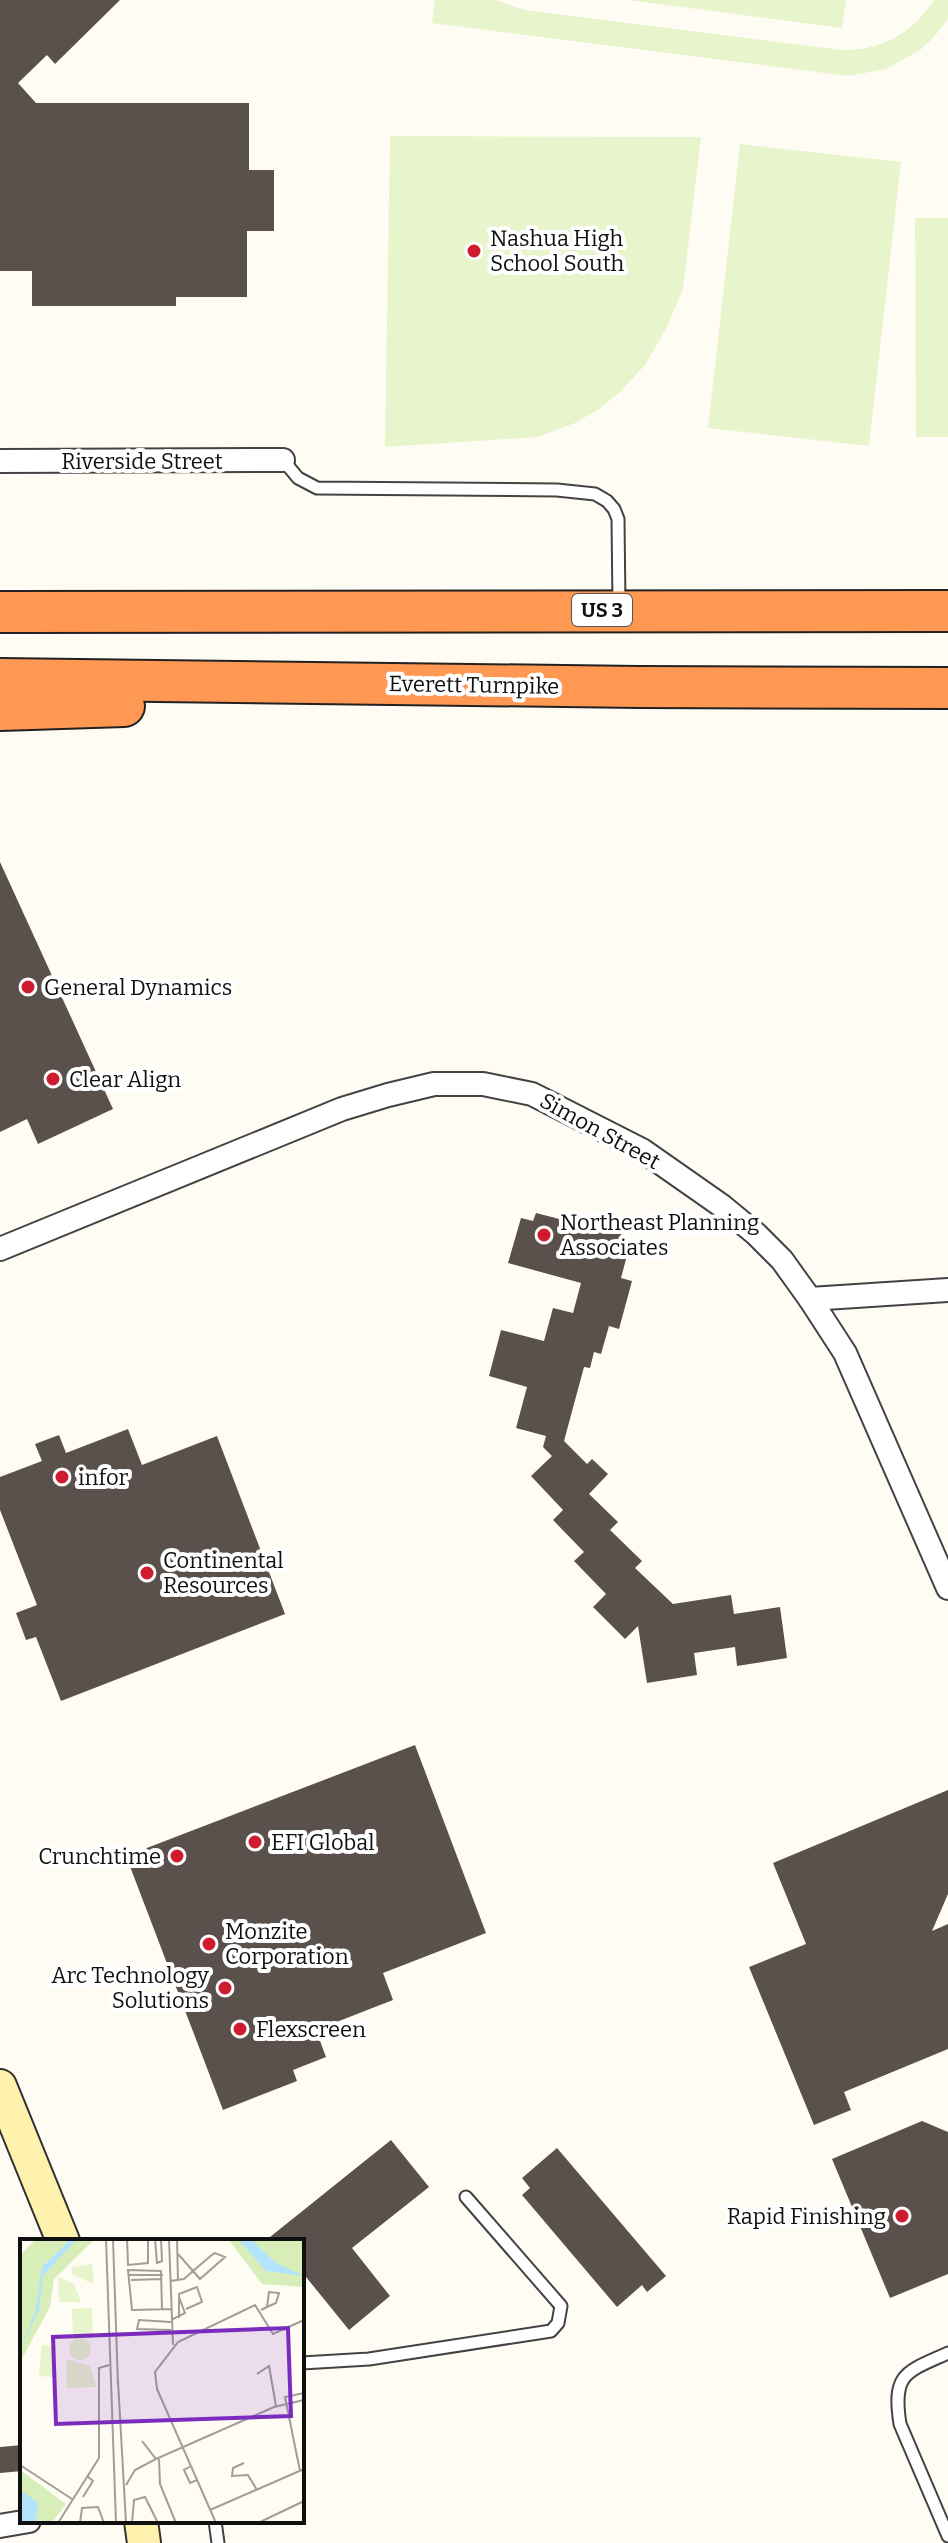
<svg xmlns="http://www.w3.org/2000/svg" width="948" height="2543" viewBox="0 0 948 2543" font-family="Bitter,serif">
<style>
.pitch{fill:#e8f4cc}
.building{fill:#5a514c}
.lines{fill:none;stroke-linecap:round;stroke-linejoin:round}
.lane-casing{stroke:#434343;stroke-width:15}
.street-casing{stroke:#434343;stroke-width:26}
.secondary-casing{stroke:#323232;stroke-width:36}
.highway-casing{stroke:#212121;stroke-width:44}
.lane{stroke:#fff;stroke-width:11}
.street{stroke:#fff;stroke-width:22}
.secondary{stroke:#fff2af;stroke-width:32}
.highway{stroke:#ff9852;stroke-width:40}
.poi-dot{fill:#cd1c2e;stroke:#fff;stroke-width:3}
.labels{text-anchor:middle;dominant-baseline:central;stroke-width:8;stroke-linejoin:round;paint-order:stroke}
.shield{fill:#fff;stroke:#585858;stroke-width:2}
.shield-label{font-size:20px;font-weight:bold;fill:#101010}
.poi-label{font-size:22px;fill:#101010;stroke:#fff;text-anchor:start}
.street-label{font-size:22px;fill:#101010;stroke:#fff}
.inset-road{fill:none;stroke:#9f9e99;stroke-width:2}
.view{fill:#7b2cbf;fill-opacity:0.15;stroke:#7b2cbf;stroke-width:4}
.inset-edge{fill:none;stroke:#101010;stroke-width:4}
</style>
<rect width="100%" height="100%" fill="#fffcf4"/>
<!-- pitch -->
<g class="pitch">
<path d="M435 0H496L525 10 842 50C881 51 913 33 934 0H948V19L934 37 920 50 886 69 848 76 432 23Z"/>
<polygon points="628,0 846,0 842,28"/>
<polygon points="390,136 701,137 683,289 666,329 645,365 619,393 599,409 575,423 538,437 385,447"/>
<polygon points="740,144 901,162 869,446 708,428"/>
<polygon points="915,218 948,218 948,437 916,437"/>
</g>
<!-- building -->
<g class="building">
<polygon points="0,0 120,0 55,64 47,55 18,83 36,103 249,103 249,170 274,170 274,231 247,231 247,297 176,297 176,306 32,306 32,271 0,271"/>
<polygon points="0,862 113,1109 38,1144 27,1119 0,1132"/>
<polygon points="536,1213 575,1223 576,1220 622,1232 618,1246 629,1248 621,1278 632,1281 619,1329 609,1326 601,1354 594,1352 590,1368 584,1367 564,1441 587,1464 592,1459 608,1474 589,1494 618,1522 610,1530 642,1561 635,1568 673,1604 731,1595 734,1614 780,1607 787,1658 737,1666 735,1647 694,1653 697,1675 647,1683 638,1626 625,1639 593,1607 606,1594 574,1561 584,1552 553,1520 563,1510 531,1476 552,1456 543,1447 546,1436 516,1428 527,1387 489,1376 501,1330 544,1341 553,1308 573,1313 581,1283 508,1263 521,1218 533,1221"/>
<polygon points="128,1429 142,1465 217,1436 285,1614 61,1701 36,1637 26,1640 16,1613 37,1605 0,1510 0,1477 42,1461 35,1444 59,1435 66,1453"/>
<polygon points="415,1745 486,1933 383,1973 393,2000 316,2030 326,2057 293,2070 297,2081 223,2110 126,1856"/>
<polygon points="948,1790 948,1894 932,1931 948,1924 948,2049 844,2092 851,2110 814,2125 749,1967 806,1944 773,1863"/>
<polygon points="922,2121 948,2132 948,2274 890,2298 832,2159"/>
<polygon points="391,2140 429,2187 352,2248 390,2296 349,2330 302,2272 302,2241 265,2241"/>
<polygon points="557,2148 666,2276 647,2292 642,2285 617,2307 522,2195 530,2188 522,2178"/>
<polygon points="22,2445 22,2471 0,2473 0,2447"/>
</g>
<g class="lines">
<!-- lane casing -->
<g class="lane-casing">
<g id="lane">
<polyline points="283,460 298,478 317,488 557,490 595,494 607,501 614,509 618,519 619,605"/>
<path d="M948 2353C906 2372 892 2373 900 2424L948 2536"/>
<polyline points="302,2363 369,2359 551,2331 558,2323 561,2306 466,2197"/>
<polyline points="215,2521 218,2543"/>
</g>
</g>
<!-- street casing -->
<g class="street-casing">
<g id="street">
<polyline points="0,461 283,460"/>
<polyline points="0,1249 342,1109 388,1095 434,1084 483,1084 532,1094 642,1150 722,1206 756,1234 782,1260 810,1299 845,1353 948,1588"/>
<polyline points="810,1299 948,1290"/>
<polyline points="0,2526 29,2521"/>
</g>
</g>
<!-- secondary casing -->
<g class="secondary-casing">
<g id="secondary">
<polyline points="0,2086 63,2241"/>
<polyline points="141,2521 144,2543"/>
</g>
</g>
<!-- highway casing -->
<g class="highway-casing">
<g id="highway">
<polyline points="0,612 948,611"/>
<polyline points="0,679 639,687 948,688"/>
<polyline points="0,710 124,706"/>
</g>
</g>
<!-- lane -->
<use href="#lane" class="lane"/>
<!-- street -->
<use href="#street" class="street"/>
<!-- secondary -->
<use href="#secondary" class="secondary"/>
<!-- highway -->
<use href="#highway" class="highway"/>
</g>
<!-- markers -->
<g class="poi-dot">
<circle cx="474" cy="251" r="8"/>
<circle cx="28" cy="987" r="8"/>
<circle cx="53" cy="1079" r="8"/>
<circle cx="544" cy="1235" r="8"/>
<circle cx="62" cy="1477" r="8"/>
<circle cx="147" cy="1573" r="8"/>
<circle cx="255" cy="1842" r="8"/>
<circle cx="177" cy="1856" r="8"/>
<circle cx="209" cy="1944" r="8"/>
<circle cx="225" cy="1988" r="8"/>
<circle cx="240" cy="2029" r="8"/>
<circle cx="902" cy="2216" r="8"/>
</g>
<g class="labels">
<!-- shield labels -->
<rect class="shield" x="572" y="594" width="60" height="32" rx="6"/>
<g class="shield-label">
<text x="602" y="610">US 3</text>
</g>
<!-- poi labels -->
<g class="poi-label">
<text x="490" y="238">Nashua High<tspan x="490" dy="25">School South</tspan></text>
<text x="44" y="987">General Dynamics</text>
<text x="69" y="1079">Clear Align</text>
<text x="560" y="1222">Northeast Planning<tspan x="560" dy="25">Associates</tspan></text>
<text x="78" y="1477">infor</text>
<text x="163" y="1560">Continental<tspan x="163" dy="25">Resources</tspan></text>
<text x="271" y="1842">EFI Global</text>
<text x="161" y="1856" text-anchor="end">Crunchtime</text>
<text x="225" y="1931">Monzite<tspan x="225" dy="25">Corporation</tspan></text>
<text x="209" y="1975" text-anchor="end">Arc Technology<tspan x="209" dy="25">Solutions</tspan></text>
<text x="256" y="2029">Flexscreen</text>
<text x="886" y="2216" text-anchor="end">Rapid Finishing</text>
</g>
<!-- street labels -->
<g class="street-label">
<text x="142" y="461">Riverside Street</text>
<text transform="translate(474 685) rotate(1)">Everett Turnpike</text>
<text transform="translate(600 1131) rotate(29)">Simon Street</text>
</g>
</g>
<!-- overview -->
<g transform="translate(20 2239)">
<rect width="284" height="284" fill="#fffcf4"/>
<path d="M16 0H75L34 40 30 68 0 123V16ZM208 0H284V48L242 45ZM0 231 46 265 32 284H0Z" fill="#d7eeb9"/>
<path d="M72 25 74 45 53 36 51 28ZM38 38 54 45 61 63H39ZM72 69 73 99 53 100 52 70ZM49 110a11 11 0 1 1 22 0a11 11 0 1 1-22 0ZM22 106 36 107 33 138 19 137ZM46 120 70 127 76 148 47 149Z" fill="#e8f4cc"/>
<path d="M51 0H57L23 37 19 71 0 110 15 74 22 28ZM218 0H231L256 24 284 37 246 32ZM0 251 19 264 15 284H0Z" fill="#b4e4fb"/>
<path class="inset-road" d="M86 0 96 284M93 0 98 146M107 0 108 26 128 24V0M135 0 137 24 142 22 141 0M149 0 153 106M157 0 158 42M108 36H143M111 41 141 40M150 42 164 40 173 32 193 15 195 14 205 18 180 40 173 32 158 15M142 71 141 32 108 31 112 71H113L151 70M241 71 249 67 256 64 259 54 249 53 247 68M159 79V55L177 48 182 63 166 70M151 81 165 74 159 58M151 91 117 90 119 81 151 83M237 135 249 127 256 167M98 142 106 284M122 202 136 220 254 168 284 161M139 220 140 245 156 284M224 224 213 229 212 237 228 236 237 251M0 226 52 260M171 227 164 231 170 244 177 241M280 232 265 158 284 154M106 246 115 231 136 220M63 258 73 242 67 237M190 271 284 230M38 284 79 219V129L89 126M60 284 62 269 78 268 84 284M112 284 114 261 125 258 138 284M196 284 137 150 135 133 158 103 235 66 253 95 284 81M238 284 284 262"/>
<path class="view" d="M268 89 271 177 36 185 33 98Z"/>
<rect width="284" height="284" class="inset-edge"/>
</g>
</svg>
